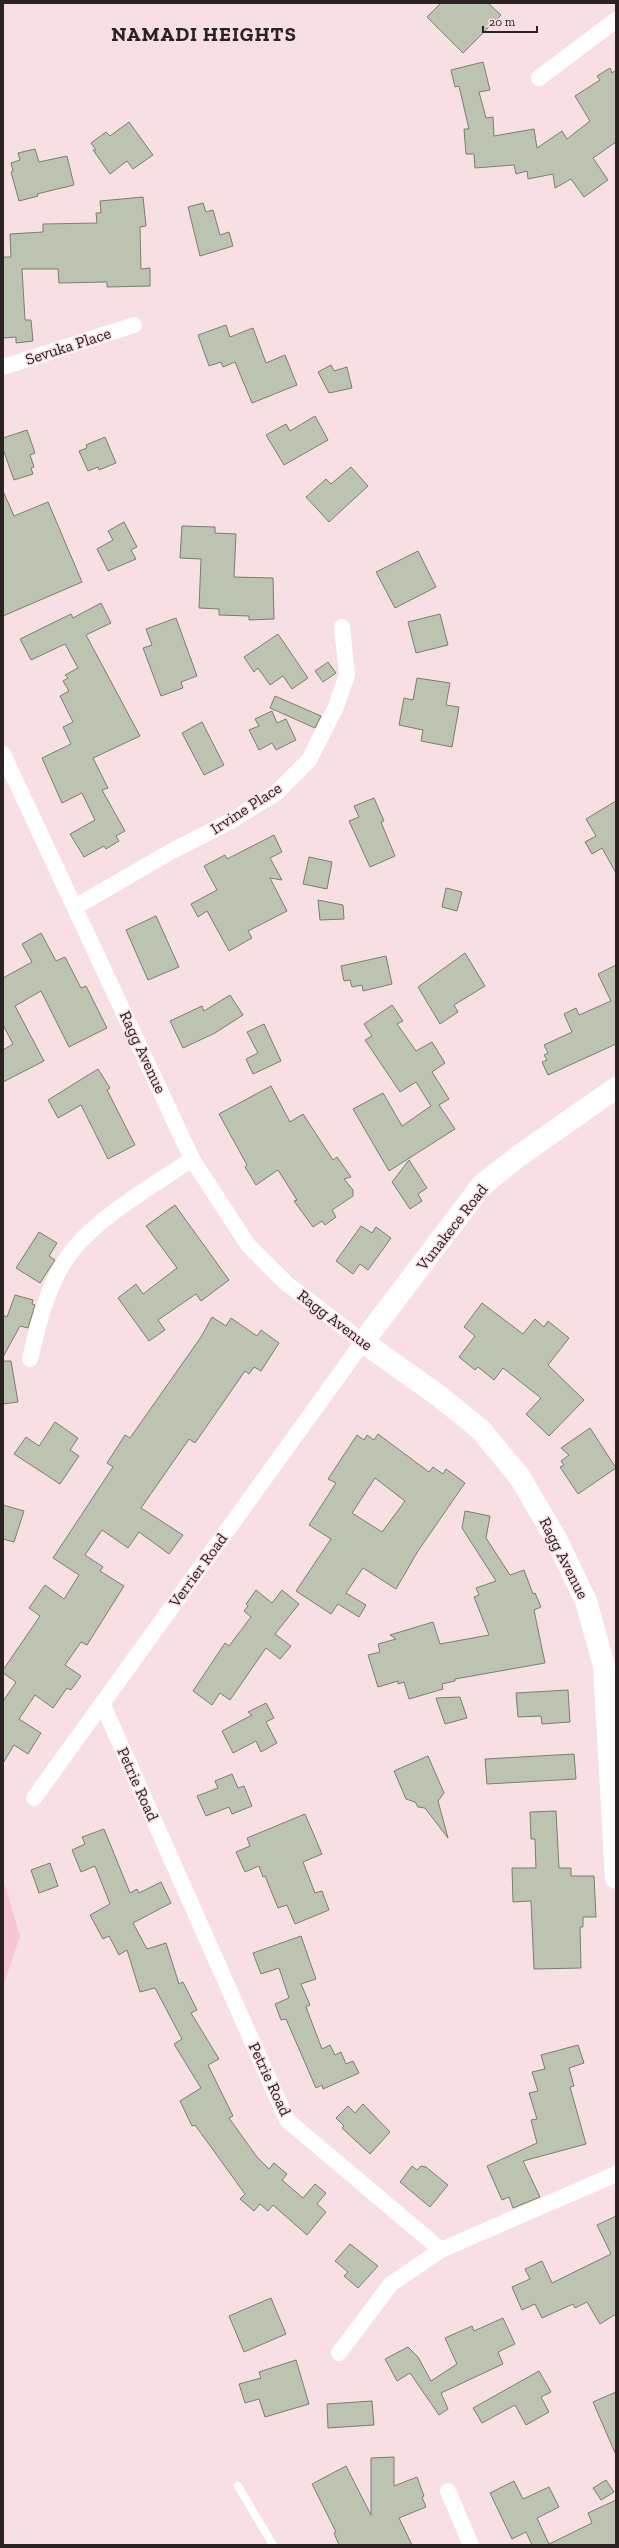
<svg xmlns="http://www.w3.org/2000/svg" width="619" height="2548" viewBox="0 0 619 2548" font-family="'Zilla Slab',serif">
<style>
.green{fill:#f6c7d0}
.building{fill:#bcc4b1;stroke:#78806e;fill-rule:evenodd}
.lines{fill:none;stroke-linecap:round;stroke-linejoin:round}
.lane{stroke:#fff;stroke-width:8}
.street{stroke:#fff;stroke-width:16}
.secondary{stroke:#fff;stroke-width:22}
.labels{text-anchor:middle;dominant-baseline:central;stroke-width:3;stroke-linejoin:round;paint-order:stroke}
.street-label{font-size:16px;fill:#2a2223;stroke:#f8dfe4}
.district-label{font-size:20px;font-weight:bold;letter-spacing:1px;fill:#2a2223;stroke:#f8dfe4}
</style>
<rect width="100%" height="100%" fill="#f8dfe4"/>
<!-- green -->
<polygon class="green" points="3,1879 20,1936 3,1987"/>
<!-- building -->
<g class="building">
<polygon points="441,3 488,3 501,15 463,53 427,17"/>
<polygon points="483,62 490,90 479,92 486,118 493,117 494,136 534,129 537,148 562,131 567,139 590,121 575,96 600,80 597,76 610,68 612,73 616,70 616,142 593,158 608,180 584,197 571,179 555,188 553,174 528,179 527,171 516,174 514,165 475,168 474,154 466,154 464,129 469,129 459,86 455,87 451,70"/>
<polygon points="129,122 153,155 133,169 127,161 110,174 93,150 96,150 91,143 106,132 110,136"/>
<polygon points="35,149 39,162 67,156 74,185 37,194 38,196 19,201 11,172 13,171 11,163 20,160 18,153"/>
<polygon points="143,197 146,226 140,227 141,269 150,268 150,286 107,287 107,282 59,283 58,269 22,269 25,320 31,320 33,341 16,343 16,337 3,338 3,257 11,257 10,234 43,232 43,224 97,223 96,213 101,213 100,201"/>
<polygon points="203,203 206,212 213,210 220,235 229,232 233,246 200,256 188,207"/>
<polygon points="226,325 230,337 253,328 266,363 285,355 297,385 252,403 235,362 223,367 221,362 209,366 198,335"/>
<polygon points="331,365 334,371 347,367 352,388 329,393 318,372"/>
<polygon points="315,416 328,440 284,465 266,435 286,424 290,431"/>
<polygon points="27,430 35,453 30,455 34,467 31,468 33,474 14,480 3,449 3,438"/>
<polygon points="105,437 116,463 99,470 98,467 88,471 79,451 87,448 86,445"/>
<polygon points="351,467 368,486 329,522 306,497 326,479 331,484"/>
<polygon points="3,491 14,516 48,502 82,582 3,616"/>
<polygon points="124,522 137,547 131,550 136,559 108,571 97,549 113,540 108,531"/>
<polygon points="182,526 215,527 215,533 236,534 234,577 273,578 274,619 249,620 249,616 219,615 219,609 199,608 201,559 180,558"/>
<polygon points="418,551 436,587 395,608 376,572"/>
<polygon points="101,603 111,623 86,635 140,736 93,758 108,788 102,790 125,831 116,836 119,841 106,849 104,846 84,857 70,834 95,820 82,793 62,803 42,758 71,744 63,727 73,722 60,696 69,691 63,681 68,678 65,675 78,668 65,644 31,660 20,639 71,614 73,618"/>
<polygon points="440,614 448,645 416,653 408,622"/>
<polygon points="176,618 197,676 181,682 183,688 161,696 143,648 152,645 146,629"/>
<polygon points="278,634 308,678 292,689 283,676 270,685 258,668 254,672 244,657"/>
<polygon points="328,662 336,673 323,682 315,671"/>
<polygon points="417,678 450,683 446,705 459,707 452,747 421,741 423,730 399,725 404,698 413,700"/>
<polygon points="275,696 321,716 315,728 270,708"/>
<polygon points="272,711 277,723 286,719 296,740 276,750 272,743 259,750 249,730 259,726 255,719"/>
<polygon points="202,722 224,765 204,775 182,733"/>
<polygon points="374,798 384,821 381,822 395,856 370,867 349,821 359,817 354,806"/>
<polygon points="616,801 616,873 602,848 592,854 585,842 596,836 586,819"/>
<polygon points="274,835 282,852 270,858 282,880 270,878 287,911 248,931 252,938 229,951 207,911 198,917 191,904 217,890 204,866 225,855 227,859"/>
<polygon points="309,857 332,862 327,889 303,884"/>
<polygon points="446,888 462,892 457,911 442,907"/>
<polygon points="318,900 343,905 344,919 320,920"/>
<polygon points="156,916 179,967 148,980 126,930"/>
<polygon points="41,933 56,961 65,957 81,988 86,986 107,1028 69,1047 41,991 15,1006 44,1061 3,1082 3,1050 13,1044 3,1025 3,978 32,962 22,944"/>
<polygon points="465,953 485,986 454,1005 458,1012 440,1024 418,987"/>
<polygon points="386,956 392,984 363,991 362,985 352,987 350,980 344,981 341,966"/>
<polygon points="616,965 616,1044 548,1075 542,1062 547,1060 544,1055 548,1053 544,1045 572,1032 564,1014 576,1008 579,1015 611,1001 598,974"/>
<polygon points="230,995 243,1015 215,1033 183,1048 170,1021 202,1006 204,1011"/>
<polygon points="392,1005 403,1021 397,1024 416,1051 432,1042 445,1063 432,1072 449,1099 439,1105 455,1129 389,1171 353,1109 383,1093 402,1126 431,1106 416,1082 400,1092 365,1040 372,1036 364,1024"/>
<polygon points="264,1024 281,1061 253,1074 246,1059 258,1053 247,1032"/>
<polygon points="98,1069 110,1088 107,1090 135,1145 108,1159 81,1105 58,1118 48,1100"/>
<polygon points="271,1086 290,1122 303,1114 333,1160 337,1157 351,1177 344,1179 353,1190 353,1196 332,1210 336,1217 325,1225 322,1221 313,1227 294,1201 297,1200 278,1170 256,1185 245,1167 247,1165 219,1114"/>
<polygon points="409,1160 427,1188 418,1194 422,1201 410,1209 392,1182"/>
<polygon points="175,1205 229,1280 201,1301 196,1294 158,1320 165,1330 149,1341 118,1298 136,1284 143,1294 177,1268 146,1226"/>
<polygon points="361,1226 372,1233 376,1227 391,1238 368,1270 360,1264 353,1274 336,1261"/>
<polygon points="39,1232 57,1243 49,1256 55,1260 40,1283 16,1268"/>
<polygon points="15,1295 33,1300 32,1304 35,1305 28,1328 20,1326 3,1357 3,1315 7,1317"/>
<polygon points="482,1303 523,1334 535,1319 544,1327 548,1321 569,1338 548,1365 584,1400 549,1436 526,1414 541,1398 503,1368 494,1380 478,1367 475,1370 459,1357 475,1336 464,1327"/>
<polygon points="212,1317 226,1326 231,1318 257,1336 261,1330 279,1343 261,1371 254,1367 249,1374 245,1371 195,1443 189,1439 141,1508 183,1535 169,1554 139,1532 128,1548 102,1530 85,1555 103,1567 100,1571 124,1586 87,1645 81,1642 65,1665 81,1676 71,1690 67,1688 53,1708 35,1695 19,1719 41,1733 28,1754 14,1745 3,1763 3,1701 16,1682 3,1673 3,1670 40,1616 29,1608 45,1585 64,1599 79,1575 53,1558 113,1467 107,1463 125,1435 130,1438 201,1337"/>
<polygon points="3,1361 11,1361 18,1402 3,1404"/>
<polygon points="55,1422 78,1438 70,1450 79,1456 60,1484 14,1454 26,1437 39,1446"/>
<polygon points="590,1428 616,1468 578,1494 560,1467 564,1465 561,1461 569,1455 561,1448"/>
<path d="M378 1434 429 1472 433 1467 443 1474 446 1469 465 1483 418 1551 396 1589 363 1568 346 1593 366 1605 359 1617 338 1604 331 1614 296 1591 331 1539 309 1525 336 1483 328 1479 357 1435 364 1440 367 1435 374 1440ZM375 1478 405 1501 382 1532 352 1513Z"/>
<polygon points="3,1505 24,1511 14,1542 3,1539"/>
<polygon points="465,1511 490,1516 486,1538 510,1575 524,1570 533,1594 535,1593 541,1607 534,1610 545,1663 455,1679 455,1681 442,1684 443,1689 409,1699 404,1682 398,1684 398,1681 378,1687 368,1655 380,1652 378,1644 396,1639 390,1635 433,1622 440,1644 489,1635 474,1597 479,1595 476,1588 496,1581 462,1528"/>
<polygon points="256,1590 272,1603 282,1590 299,1604 275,1634 291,1646 280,1659 266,1648 230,1700 220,1693 212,1705 193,1691 225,1643 229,1646 251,1617 244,1611 248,1606 246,1604"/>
<polygon points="568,1690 570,1722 542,1724 541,1716 518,1717 516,1693"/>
<polygon points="460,1697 467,1718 445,1724 436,1698"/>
<polygon points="266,1703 274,1718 266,1722 277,1743 261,1752 256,1741 233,1753 222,1731 252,1715 248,1712"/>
<polygon points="574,1754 576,1779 487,1784 485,1759"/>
<polygon points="428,1756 444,1793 438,1801 448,1838 425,1808 418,1807 415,1802 406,1799 394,1771"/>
<polygon points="232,1774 238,1788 244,1786 252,1806 232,1814 229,1807 206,1816 197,1796 218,1788 215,1781"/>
<polygon points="556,1811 559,1868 571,1868 571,1876 594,1876 596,1917 583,1917 583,1927 580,1927 581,1968 534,1969 531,1901 513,1902 512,1868 536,1868 535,1839 531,1839 530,1812"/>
<polygon points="305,1814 322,1854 303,1862 315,1893 322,1891 329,1910 295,1924 287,1905 278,1908 265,1876 263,1877 259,1866 245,1872 236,1852 250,1846 247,1838"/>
<polygon points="104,1829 130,1893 137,1889 139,1893 161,1882 171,1903 133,1923 147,1949 166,1943 179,1984 183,1982 197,2010 191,2013 219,2059 208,2065 233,2116 229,2118 257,2157 269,2169 274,2163 287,2174 282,2180 303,2198 315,2184 326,2193 317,2204 326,2212 307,2235 273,2205 268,2211 260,2204 254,2211 240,2199 245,2194 195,2125 192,2126 180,2101 201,2088 174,2044 182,2039 155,1988 140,1992 127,1950 119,1955 109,1936 103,1939 90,1915 110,1904 95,1866 81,1872 72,1850 85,1844 82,1837"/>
<polygon points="50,1863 58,1886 39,1893 31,1870"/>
<polygon points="301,1936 316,1979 301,1984 310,2005 306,2007 322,2049 330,2045 335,2055 341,2052 346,2064 353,2061 359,2073 323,2089 322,2085 316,2088 286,2019 281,2020 275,2004 289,1998 279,1968 261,1974 253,1953"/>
<polygon points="578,2045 584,2063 569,2068 574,2086 570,2087 586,2144 523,2161 540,2197 513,2208 509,2197 502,2200 487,2166 537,2143 531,2120 537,2119 529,2093 538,2091 532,2072 545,2069 541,2055"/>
<polygon points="363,2104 390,2132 370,2154 342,2128 344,2126 336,2118 348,2106 355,2113"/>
<polygon points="412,2166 417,2170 421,2166 426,2167 448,2185 430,2207 400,2182"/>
<polygon points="616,2216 616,2314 600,2324 587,2302 575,2308 573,2304 542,2318 535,2304 522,2310 512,2287 530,2279 525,2269 542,2261 552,2283 611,2254 597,2225"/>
<polygon points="350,2244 378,2266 358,2288 344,2276 348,2272 335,2261"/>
<polygon points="271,2298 286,2334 244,2352 229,2316"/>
<polygon points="503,2318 515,2344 498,2352 503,2364 441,2393 448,2409 439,2415 410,2373 397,2381 385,2359 408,2347 418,2357 431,2381 457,2364 445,2338 472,2326 474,2331"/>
<polygon points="296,2360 309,2404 265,2417 259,2399 245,2403 239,2384 261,2378 259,2372"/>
<polygon points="539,2371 551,2392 541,2397 549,2412 526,2425 515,2405 482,2423 473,2408"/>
<polygon points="616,2392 616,2455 593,2402"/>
<polygon points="372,2401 374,2425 328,2428 327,2404"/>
<polygon points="394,2457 394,2486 417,2477 424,2496 422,2497 426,2507 399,2518 412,2545 339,2545 334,2533 336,2532 312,2484 346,2466 371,2515 371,2458"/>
<polygon points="606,2480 614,2492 601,2500 593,2488"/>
<polygon points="514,2481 523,2499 549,2487 559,2507 537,2518 549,2544 592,2523 588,2513 616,2500 616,2545 532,2545 526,2532 512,2539 490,2493"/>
</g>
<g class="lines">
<!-- lane -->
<polyline class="lane" points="238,2486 273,2545"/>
<!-- street -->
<g class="street">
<polyline points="539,78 616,20"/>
<polyline points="3,367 134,325"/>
<polyline points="3,754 192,1159 248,1245 286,1283 363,1342 34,1798"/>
<polyline points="75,907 172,851 229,822 276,793 309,760 335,709 347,675 342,627"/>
<path d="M30 1359C39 1321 49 1278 75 1247 107 1211 153 1186 192 1159"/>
<polyline points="102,1703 287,2120 441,2250 616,2174"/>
<polyline points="339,2353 391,2284 441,2250"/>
<polyline points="448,2491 471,2545"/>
</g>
<!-- secondary -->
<polyline class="secondary" points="616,1088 520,1155 482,1185 363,1342 439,1396 480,1429 519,1476 555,1537 586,1601 604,1666 616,1878"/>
</g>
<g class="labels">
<!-- street labels -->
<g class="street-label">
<text transform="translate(68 346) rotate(-18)">Sevuka Place</text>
<text transform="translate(246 808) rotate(-33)">Irvine Place</text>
<text transform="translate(143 1052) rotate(65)">Ragg Avenue</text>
<text transform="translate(452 1227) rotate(-52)">Vunakece Road</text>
<text transform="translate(335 1320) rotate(37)">Ragg Avenue</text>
<text transform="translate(564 1558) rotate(63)">Ragg Avenue</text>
<text transform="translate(198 1570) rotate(-54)">Verrier Road</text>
<text transform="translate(138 1784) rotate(66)">Petrie Road</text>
<text transform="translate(270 2079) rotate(65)">Petrie Road</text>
</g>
<!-- district labels -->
<g class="district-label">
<text x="204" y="34">NAMADI HEIGHTS</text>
</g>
</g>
<!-- border -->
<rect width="619" height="2548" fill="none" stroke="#2a2223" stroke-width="8"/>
<!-- scale -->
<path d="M483 26v6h54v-6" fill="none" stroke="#2a2223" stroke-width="2"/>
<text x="489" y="26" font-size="12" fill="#2a2223" stroke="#f8dfe4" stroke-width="3" paint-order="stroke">20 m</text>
</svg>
